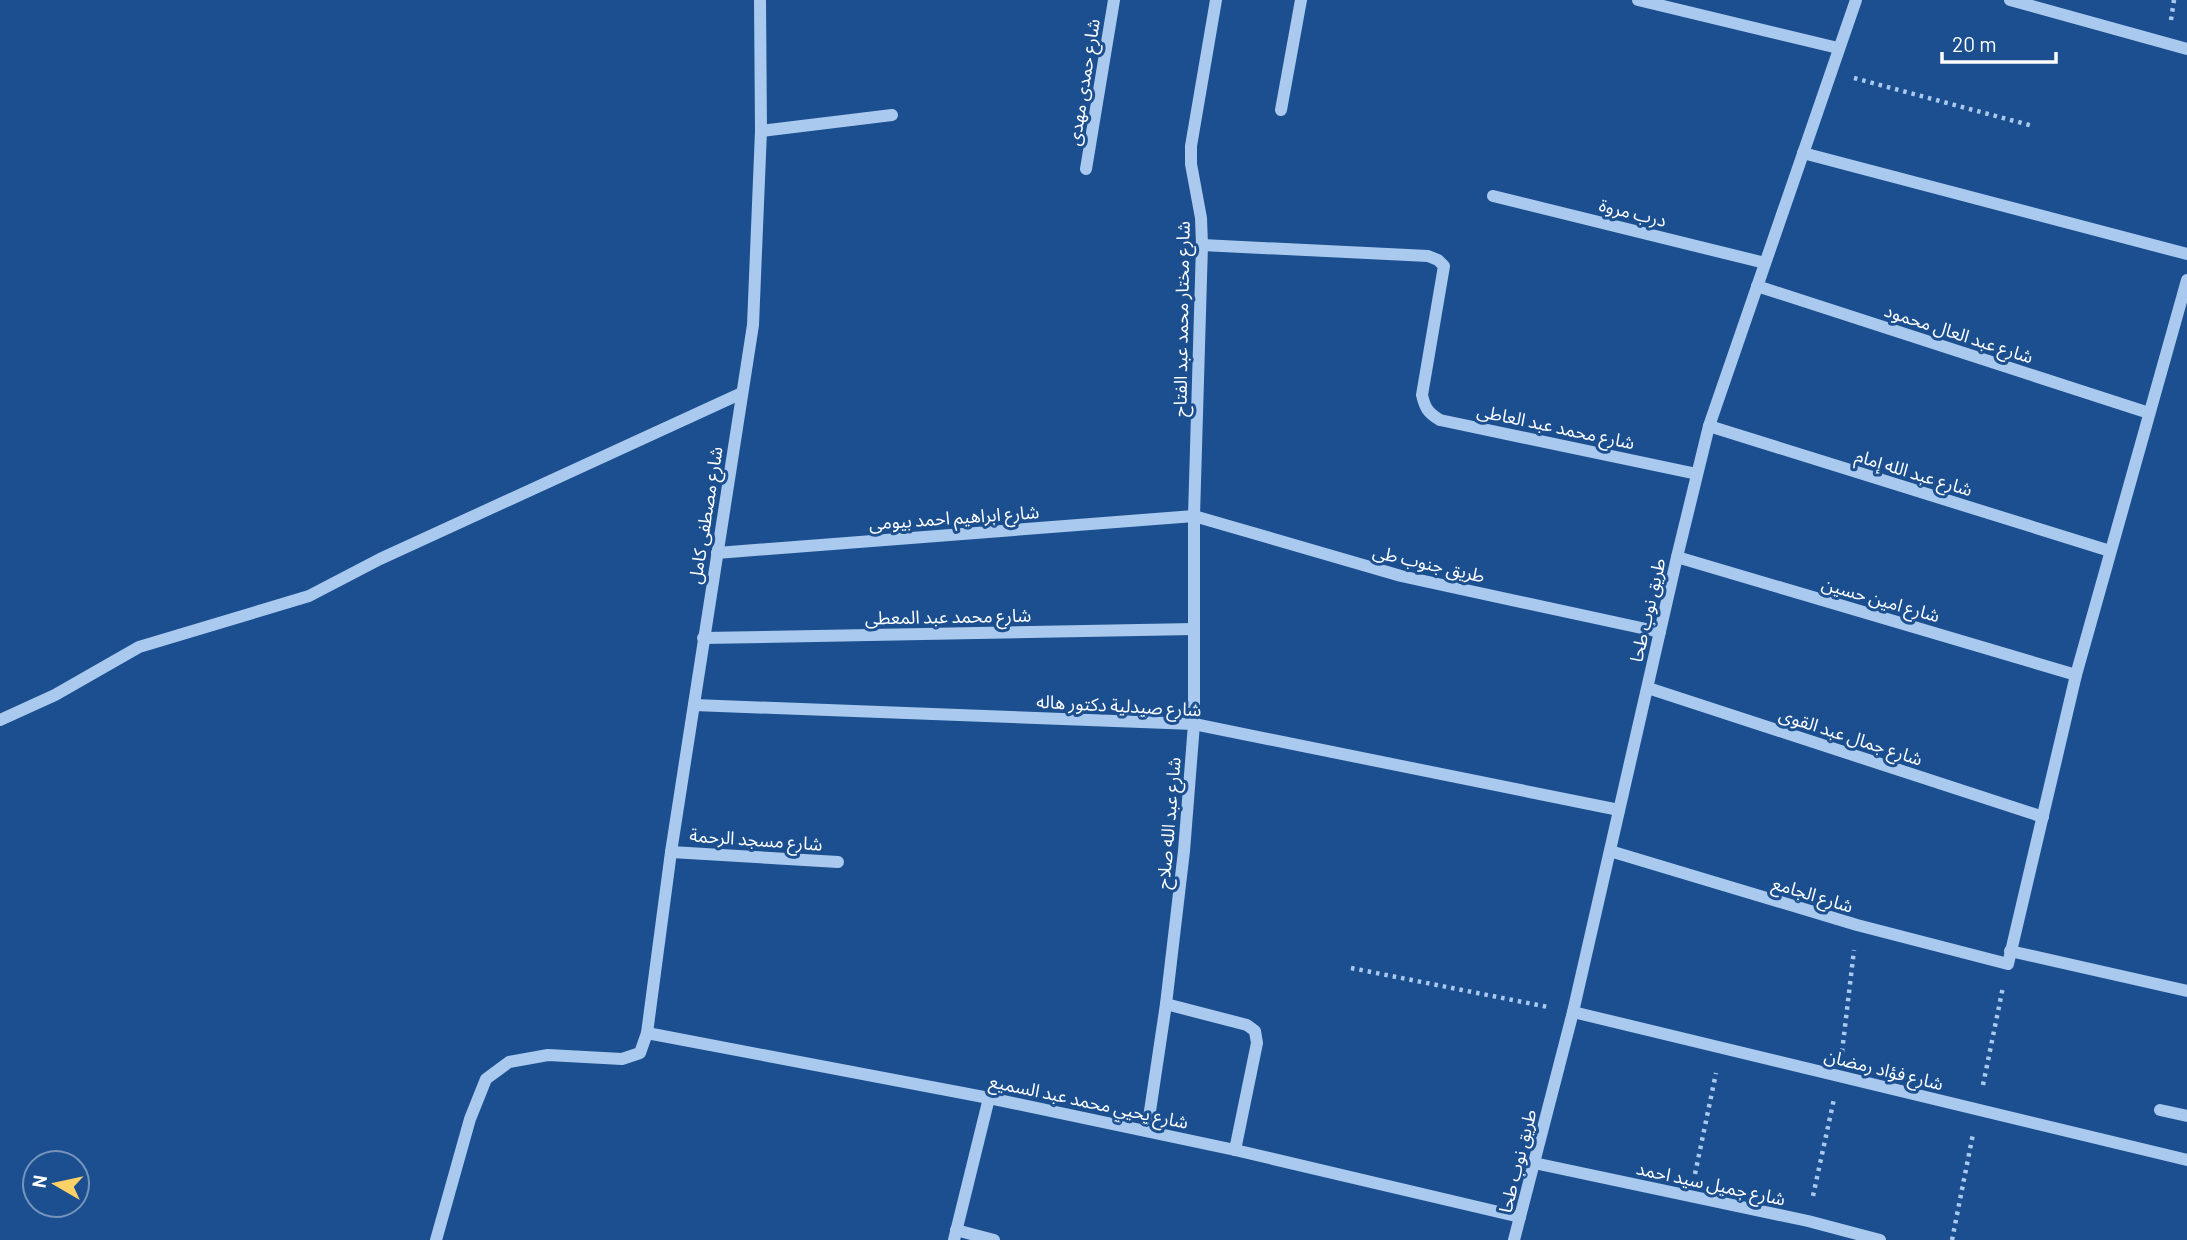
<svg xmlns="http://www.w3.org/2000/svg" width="2187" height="1240" viewBox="0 0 2187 1240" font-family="Barlow,'Noto Sans Arabic',sans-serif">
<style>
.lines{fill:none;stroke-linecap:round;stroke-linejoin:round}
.path{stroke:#a9c9ee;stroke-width:4.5;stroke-dasharray:3.5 5;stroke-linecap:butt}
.minor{stroke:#a9c9ee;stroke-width:12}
.labels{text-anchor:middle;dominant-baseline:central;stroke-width:6;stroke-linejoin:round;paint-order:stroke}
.street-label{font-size:18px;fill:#fff;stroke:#1b4f8f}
</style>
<rect width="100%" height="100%" fill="#1b4f8f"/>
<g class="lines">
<!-- path -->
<g class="path">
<polyline points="2171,20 2174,0"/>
<polyline points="1854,78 2033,126"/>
<polyline points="1351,968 1548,1007"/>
<polyline points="1842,1052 1854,950"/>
<polyline points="1983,1085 2003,987"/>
<polyline points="1695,1174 1716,1073"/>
<polyline points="1813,1196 1834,1099"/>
<polyline points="1952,1240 1973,1134"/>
</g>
<!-- minor -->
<g class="minor">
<polyline points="1638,0 1838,48"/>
<polyline points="2010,0 2187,49"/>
<polyline points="1281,110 1301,0"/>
<polyline points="761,131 892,115"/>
<polyline points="1803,153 2187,254"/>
<polyline points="1086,169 1114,0"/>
<polyline points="1493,196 1765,263"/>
<path d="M1202 245 1428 256 1438 260 1444 266 1422 395C1425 408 1428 413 1440 420L1697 474"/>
<polyline points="1757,286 2149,413"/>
<polyline points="1709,426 2110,551"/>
<polyline points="717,553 1194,516 1401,576 1660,632"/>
<polyline points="1677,557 2076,675"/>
<polyline points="703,638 1194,629"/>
<polyline points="1648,688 2043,817"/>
<polyline points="694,705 1194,724 1619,810"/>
<polyline points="0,720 55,695 139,647 309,596 380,559 742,393"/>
<polyline points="1610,851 1857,925 2008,964 2076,675 2187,280"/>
<polyline points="671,852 838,862"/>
<polyline points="2010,951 2187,991"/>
<polyline points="1166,1004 1247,1025 1255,1031 1257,1043 1235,1150"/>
<polyline points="1573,1012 2187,1160"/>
<polyline points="647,1033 989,1098 1235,1150 1520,1217"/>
<polyline points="2160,1110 2187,1116"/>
<polyline points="1147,1131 1166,1004 1184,851 1194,724 1194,516 1202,245 1201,218 1191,164 1191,146 1216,0"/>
<polyline points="1534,1163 1808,1221 1880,1240"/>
<polyline points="956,1230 994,1240"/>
<polyline points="436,1240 470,1119 486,1079 509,1062 548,1055 622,1059 640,1053 647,1033 671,852 753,325 761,131 760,0"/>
<polyline points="954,1240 989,1098"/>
<polyline points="1514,1240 1573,1012 1677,557 1709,426 1856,0"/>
</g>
</g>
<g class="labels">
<!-- street labels -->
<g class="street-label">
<text transform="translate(1083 82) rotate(-81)">شارع حمدى مهدى</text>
<text transform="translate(1633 212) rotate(14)">درب مروة</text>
<text transform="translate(1181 319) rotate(-89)">شارع مختار محمد عبد الفتاح</text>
<text transform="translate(1959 333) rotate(18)">شارع عبد العال محمود</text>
<text transform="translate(1556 426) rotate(12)">شارع محمد عبد العاطى</text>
<text transform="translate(1914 472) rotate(17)">شارع عبد الله إمام</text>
<text transform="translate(705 515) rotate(-81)">شارع مصطفى كامل</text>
<text transform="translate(954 517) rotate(-4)">شارع ابراهيم احمد بيومى</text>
<text transform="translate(1429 563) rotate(13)">طريق جنوب طى</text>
<text transform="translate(1881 599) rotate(16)">شارع امين حسين</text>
<text transform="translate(1647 610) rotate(-77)">طريق نوب طحا</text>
<text transform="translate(948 616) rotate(-1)">شارع محمد عبد المعطى</text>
<text transform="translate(1119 705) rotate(3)">شارع صيدلية دكتور هاله</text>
<text transform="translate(1851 736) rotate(18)">شارع جمال عبد القوى</text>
<text transform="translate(1168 823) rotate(-85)">شارع عبد الله صلاح</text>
<text transform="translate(756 839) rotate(4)">شارع مسجد الرحمة</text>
<text transform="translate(1813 894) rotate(17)">شارع الجامع</text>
<text transform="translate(1884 1069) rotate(14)">شارع فؤاد رمضان</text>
<text transform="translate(1089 1101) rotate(12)">شارع يحيي محمد عبد السميع</text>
<text transform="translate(1517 1161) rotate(-76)">طريق نوب طحا</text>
<text transform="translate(1711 1183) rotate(12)">شارع جميل سيد احمد</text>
</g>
</g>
<!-- north arrow -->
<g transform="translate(56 1184) rotate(279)"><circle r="33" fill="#1b4f8f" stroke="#7695bc" stroke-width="2"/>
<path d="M0-5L12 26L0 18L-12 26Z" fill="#ffd166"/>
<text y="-10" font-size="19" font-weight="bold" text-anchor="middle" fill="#ffffff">N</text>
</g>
<!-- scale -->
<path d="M1942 52v10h114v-10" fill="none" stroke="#ffffff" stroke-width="3.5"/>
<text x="1952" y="52" font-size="21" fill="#ffffff" stroke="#1b4f8f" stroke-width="5" paint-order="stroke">20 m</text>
</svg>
